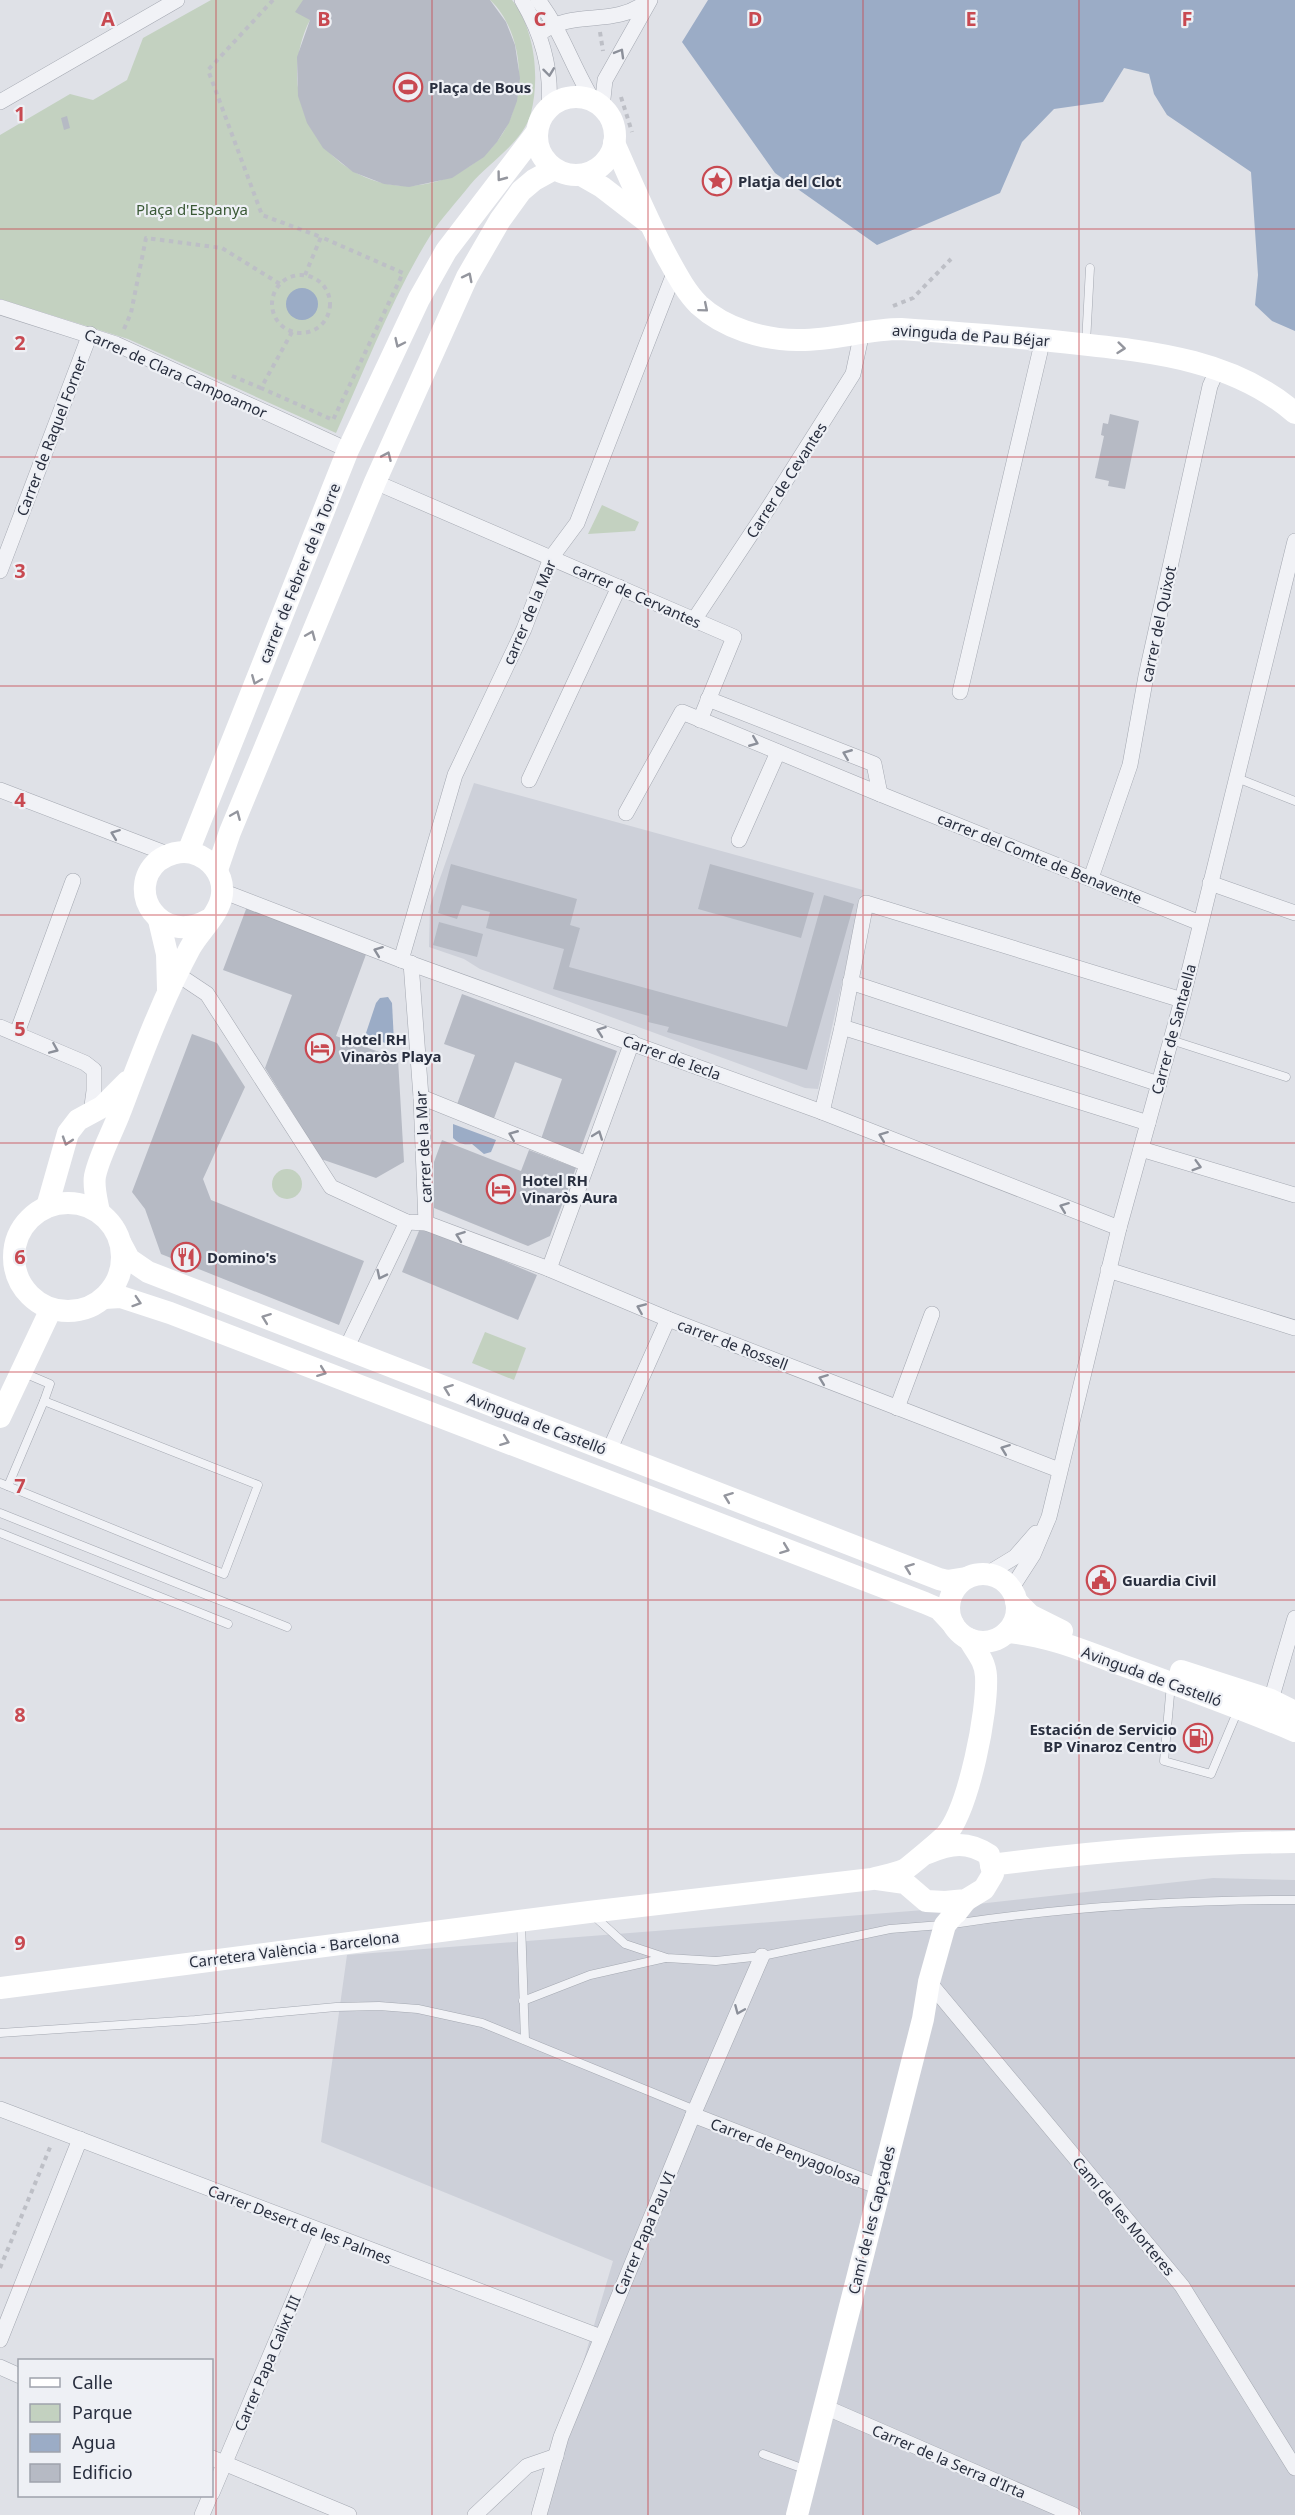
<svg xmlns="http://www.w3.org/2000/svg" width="1295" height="2515" viewBox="0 0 1295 2515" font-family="'Noto Sans',sans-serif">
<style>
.built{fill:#cdd0d9}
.green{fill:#c3d1c0}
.water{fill:#9bacc6}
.building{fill:#b6bac4}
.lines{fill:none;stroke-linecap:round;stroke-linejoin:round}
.lane-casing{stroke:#a4a8b1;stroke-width:9}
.street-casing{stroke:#a4a8b1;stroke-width:16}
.path{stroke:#bdbfc6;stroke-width:4;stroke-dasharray:4.5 4.5;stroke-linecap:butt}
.lane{stroke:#f1f2f6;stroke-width:8}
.street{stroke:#f1f2f6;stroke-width:15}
.secondary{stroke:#fff;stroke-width:22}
.oneway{stroke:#8c909a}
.oneway2{stroke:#94969e}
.grid{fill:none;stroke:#c84951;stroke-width:1.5;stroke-opacity:0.55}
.labels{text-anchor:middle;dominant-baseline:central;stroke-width:4.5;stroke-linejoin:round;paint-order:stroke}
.poi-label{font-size:15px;font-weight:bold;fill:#282e3e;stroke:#eef0f5;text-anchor:start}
.park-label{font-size:15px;fill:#3a5936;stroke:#eef0f5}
.street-label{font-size:15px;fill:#282e3e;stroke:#eef0f5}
.grid-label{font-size:20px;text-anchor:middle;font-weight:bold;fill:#c84951;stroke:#eef0f5;stroke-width:4.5;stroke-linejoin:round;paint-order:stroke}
</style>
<rect width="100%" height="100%" fill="#dfe1e7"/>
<!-- built -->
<g class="built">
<polygon points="474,783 863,890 818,1089 805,1088 480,969 464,959 429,947 430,906"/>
<polygon points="1213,1878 1295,1880 1295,2515 538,2515 613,2261 321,2142 347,1955 924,1910"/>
</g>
<!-- green -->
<g class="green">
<path d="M211 0H325C319 8 311 17 307 26 263 130 374 229 470 166 498 148 514 122 518 88 522 59 513 21 490 0H512C535 29 540 78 531 113 523 143 488 163 470 185 457 202 441 218 430 236 392 297 366 367 336 433L128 339 0 299V135L70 94 93 100 127 80 143 38Z"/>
<polygon points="602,505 639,522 635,531 588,534"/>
<circle cx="287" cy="1184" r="15"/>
<polygon points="485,1332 526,1348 514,1380 472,1363"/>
</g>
<!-- water -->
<g class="water">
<polygon points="708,0 1295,0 1295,331 1272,321 1255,305 1258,275 1251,172 1167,115 1154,94 1149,74 1124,68 1103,102 1054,109 1022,142 1000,193 877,245 775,173 682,42"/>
<circle cx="302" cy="304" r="16"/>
<polygon points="388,997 392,1003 394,1042 388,1044 365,1036 376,1003 380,998"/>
<path d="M453 1124 496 1140 491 1152 484 1154 472 1144C464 1145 459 1144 453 1138Z"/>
</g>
<!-- building -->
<g class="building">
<polygon points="303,0 490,0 506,22 515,45 520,78 517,101 509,123 497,142 484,157 452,178 409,187 384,184 353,172 323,148 307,123 298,96 297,57 310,20 295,12"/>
<polygon points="67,116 70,128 64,130 61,118"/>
<polygon points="1110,414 1139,421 1125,489 1108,486 1109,481 1095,478 1104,436 1101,435 1103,423 1108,424"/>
<polygon points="451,864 577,899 570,925 580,928 569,967 787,1027 824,895 854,904 807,1070 667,1032 669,1027 648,1022 649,1016 553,989 564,949 486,928 490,912 462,905 457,919 438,913"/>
<polygon points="710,864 814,893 801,938 698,909"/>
<polygon points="248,904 368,949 336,1036 398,1059 404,1162 376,1178 321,1159 265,1068 292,995 223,970"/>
<polygon points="439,922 483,934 477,957 433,945"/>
<polygon points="462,994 617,1051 579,1153 541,1139 562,1079 515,1062 493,1121 456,1107 475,1055 444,1044"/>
<polygon points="192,1034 217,1043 245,1087 203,1179 211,1200 364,1261 339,1325 161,1254 145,1209 132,1192"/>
<polygon points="442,1140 521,1171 529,1150 576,1168 550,1236 528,1246 434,1208 434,1162"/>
<polygon points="421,1226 537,1275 518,1320 402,1272"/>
</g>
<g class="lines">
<!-- lane casing -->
<g class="lane-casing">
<g id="lane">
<polyline points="1086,343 1090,268"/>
<polyline points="1237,778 1295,801"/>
<polyline points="1171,1040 1286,1077"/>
<polyline points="0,1483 224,1574 258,1485 44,1401 50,1384 24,1373"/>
<polyline points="8,1486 44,1401"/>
<polyline points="0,1513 287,1627"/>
<polyline points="0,1533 228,1624"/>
<polyline points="1171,1684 1164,1761 1211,1774 1238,1710"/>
<polyline points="594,1916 625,1944 667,1958 716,1961 762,1956 890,1929 941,1925"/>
<polyline points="521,1922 525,2040"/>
<path d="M953 1924C1066 1907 1180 1900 1295 1900"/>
<polyline points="523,2001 590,1975 665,1958"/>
<polyline points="0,2033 195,2020 336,2007 379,2006 418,2009 482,2023 695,2110"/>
<polyline points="763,2454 807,2470"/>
</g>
</g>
<!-- street casing -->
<g class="street-casing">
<g id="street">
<path d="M522 0C542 34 552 68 549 108"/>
<path d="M538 0C562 31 573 69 594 102"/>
<path d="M539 34C573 8 613 28 646 2"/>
<polyline points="0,102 177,0"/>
<polyline points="602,108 605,80 650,0"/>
<polyline points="0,307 116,344 348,450"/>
<polyline points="375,482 734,637 700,720"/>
<polyline points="0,571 90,334"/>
<polyline points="694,620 767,510 853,374 862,332"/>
<polyline points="960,692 1043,339"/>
<polyline points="529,780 619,587"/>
<polyline points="0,790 170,855"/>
<polyline points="880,794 1200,923"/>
<polyline points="626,813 682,712 880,794 874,764 708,699"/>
<polyline points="739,840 778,752"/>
<polyline points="1091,878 1130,765 1146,676 1210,386 1218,368"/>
<polyline points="1210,883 1295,913"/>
<polyline points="222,891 401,960 822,1112 1119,1228"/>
<polyline points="401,960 455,775 524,629 551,558 577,523 675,271"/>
<polyline points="411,963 421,1097 426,1223"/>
<polyline points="177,974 207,994 331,1187 407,1222 426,1223 549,1269 668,1319 1059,1470"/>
<polyline points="850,982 1159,1084"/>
<polyline points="0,1027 85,1063 94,1070 94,1091 91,1113"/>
<polyline points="842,1027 1148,1123"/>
<polyline points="17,1033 73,881"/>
<polyline points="421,1097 587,1164"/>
<polyline points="822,1112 842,1027 866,903 1182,1000"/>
<polyline points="1141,1149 1295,1195"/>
<polyline points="549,1269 632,1042"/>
<polyline points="1108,1270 1295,1328"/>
<polyline points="346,1349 407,1222"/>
<polyline points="897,1408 932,1314"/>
<polyline points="609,1451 668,1319"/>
<polyline points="987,1574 1015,1557 1036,1533"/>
<polyline points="1013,1593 1013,1586 1033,1555 1049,1517 1119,1228 1182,1000 1295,541"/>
<polyline points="1271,1700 1295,1618"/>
<polyline points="929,1982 1182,2286 1295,2468"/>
<polyline points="0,2109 601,2337"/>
<polyline points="693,2115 879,2187"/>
<polyline points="0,2340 80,2139"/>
<polyline points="0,2367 20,2376"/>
<polyline points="825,2407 1074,2515"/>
<polyline points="212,2458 349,2515"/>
<polyline points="212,2493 322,2233"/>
<polyline points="202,2515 210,2496"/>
<polyline points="475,2515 527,2466 556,2456"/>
<polyline points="539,2515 561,2437 693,2115 762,1956"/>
</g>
</g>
<!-- path -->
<g class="path">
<polyline points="273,0 208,70 262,215 321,237"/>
<polyline points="600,32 603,51"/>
<polyline points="621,97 632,132"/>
<circle cx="301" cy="304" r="29"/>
<polyline points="893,306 913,298 951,259"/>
<polyline points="124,329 131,313 146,238 222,248 280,284"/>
<polyline points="292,332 261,388 333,420 403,273 321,237 305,275"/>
<polyline points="232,376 261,388"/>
<polyline points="0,2268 51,2145"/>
</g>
<!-- lane -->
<use href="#lane" class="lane"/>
<!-- street -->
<use href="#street" class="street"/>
<!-- secondary -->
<g class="secondary">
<circle cx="576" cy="136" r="39"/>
<path d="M614 143C631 181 647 219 666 255 676 273 685 291 699 305 724 328 763 340 797 340 832 341 866 329 901 329 961 333 1021 337 1080 344 1156 352 1235 361 1295 413"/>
<polyline points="581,175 602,187 646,221"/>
<polyline points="188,852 348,450 419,299 446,251 537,132"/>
<polyline points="217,870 230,832 375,482 467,277 500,220 521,191 534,180 554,169"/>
<polyline points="159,920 167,954 168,989"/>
<circle cx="68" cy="1257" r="54"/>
<polyline points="47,1207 68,1133 78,1120 102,1107 127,1082"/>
<path d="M99 1212C97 1201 93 1187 95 1176 99 1156 113 1131 120 1112 141 1057 162 1000 190 948 200 930 220 914 222 894 224 874 210 858 192 853 181 850 167 854 158 861 124 891 161 947 208 920"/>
<polyline points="121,1244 129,1259 148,1272 939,1579 947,1581 966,1578"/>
<polyline points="104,1298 121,1297 170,1313 925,1603 939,1609 953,1624"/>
<polyline points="0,1417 51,1309"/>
<circle cx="983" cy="1608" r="34"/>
<polyline points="1016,1601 1030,1615 1062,1631"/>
<path d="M1007 1632C1047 1635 1084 1651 1122 1665 1180 1686 1238 1707 1295 1731"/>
<polyline points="1181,1671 1271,1700 1295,1712"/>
<path d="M991 1865C1092 1852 1193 1843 1295 1842"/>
<path d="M877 1879 905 1883 926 1901 945 1902 966 1900 984 1889 993 1874 989 1855C968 1841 951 1843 928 1853"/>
<path d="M0 1988 589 1912 872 1879C882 1876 894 1874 904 1870 908 1868 941 1840 946 1835 969 1808 988 1711 986 1676 985 1660 976 1652 969 1639"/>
<polyline points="797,2515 923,2019 929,1982 945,1925 966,1900 956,1913"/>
</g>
</g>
<!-- one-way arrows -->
<defs><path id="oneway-chevron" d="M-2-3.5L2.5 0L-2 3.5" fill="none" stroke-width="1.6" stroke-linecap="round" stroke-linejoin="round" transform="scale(1.5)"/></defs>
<g class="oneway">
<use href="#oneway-chevron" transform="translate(620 53) rotate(-60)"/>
<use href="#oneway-chevron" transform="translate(549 72) rotate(83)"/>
<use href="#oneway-chevron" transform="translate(754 742) rotate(22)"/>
<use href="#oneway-chevron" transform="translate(847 754) rotate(-158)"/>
<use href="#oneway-chevron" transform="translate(115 834) rotate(-159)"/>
<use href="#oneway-chevron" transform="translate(378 951) rotate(-159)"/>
<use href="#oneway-chevron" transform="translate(601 1031) rotate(-160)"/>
<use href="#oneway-chevron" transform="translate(54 1049) rotate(23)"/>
<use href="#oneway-chevron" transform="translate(513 1135) rotate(-158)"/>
<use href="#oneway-chevron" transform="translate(598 1135) rotate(-70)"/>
<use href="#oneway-chevron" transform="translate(883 1136) rotate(-159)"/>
<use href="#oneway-chevron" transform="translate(1197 1166) rotate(16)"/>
<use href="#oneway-chevron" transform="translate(1064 1207) rotate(-159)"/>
<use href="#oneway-chevron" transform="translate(460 1236) rotate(-160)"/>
<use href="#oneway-chevron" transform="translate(381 1275) rotate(116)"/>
<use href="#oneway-chevron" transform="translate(641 1308) rotate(-157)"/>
<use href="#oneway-chevron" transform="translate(823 1379) rotate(-159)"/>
<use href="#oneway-chevron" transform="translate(1005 1449) rotate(-159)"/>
<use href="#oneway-chevron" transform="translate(739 2010) rotate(113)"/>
</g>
<g class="oneway2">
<use href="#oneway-chevron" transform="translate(501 177) rotate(127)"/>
<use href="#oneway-chevron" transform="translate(468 277) rotate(-63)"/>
<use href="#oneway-chevron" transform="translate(704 308) rotate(40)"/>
<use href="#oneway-chevron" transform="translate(399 343) rotate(115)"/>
<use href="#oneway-chevron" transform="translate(1121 348) rotate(6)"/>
<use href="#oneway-chevron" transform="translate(387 456) rotate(-66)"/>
<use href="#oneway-chevron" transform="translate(311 635) rotate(-67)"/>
<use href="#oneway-chevron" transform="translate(256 680) rotate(112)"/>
<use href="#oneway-chevron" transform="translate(236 815) rotate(-67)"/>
<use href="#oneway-chevron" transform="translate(67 1141) rotate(108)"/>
<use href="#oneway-chevron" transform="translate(137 1302) rotate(18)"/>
<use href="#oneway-chevron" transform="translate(266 1318) rotate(-159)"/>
<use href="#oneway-chevron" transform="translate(322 1372) rotate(21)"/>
<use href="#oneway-chevron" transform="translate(448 1389) rotate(-159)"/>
<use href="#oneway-chevron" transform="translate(505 1441) rotate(21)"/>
<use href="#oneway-chevron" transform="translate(728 1497) rotate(-159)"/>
<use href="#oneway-chevron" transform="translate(785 1549) rotate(21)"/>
<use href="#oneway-chevron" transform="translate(909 1568) rotate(-159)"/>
</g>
<!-- grid -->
<path class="grid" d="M216 0V2515M432 0V2515M648 0V2515M863 0V2515M1079 0V2515M0 229H1295M0 457H1295M0 686H1295M0 915H1295M0 1143H1295M0 1372H1295M0 1600H1295M0 1829H1295M0 2058H1295M0 2286H1295"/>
<!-- icons -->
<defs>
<g id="stadium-ring" transform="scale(1.5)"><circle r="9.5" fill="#eef0f5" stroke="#c84951" stroke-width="1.5"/><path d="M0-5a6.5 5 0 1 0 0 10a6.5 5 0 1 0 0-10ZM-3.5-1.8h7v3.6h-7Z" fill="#c84951"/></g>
<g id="sight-ring" transform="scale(1.5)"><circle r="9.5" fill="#eef0f5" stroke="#c84951" stroke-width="1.5"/><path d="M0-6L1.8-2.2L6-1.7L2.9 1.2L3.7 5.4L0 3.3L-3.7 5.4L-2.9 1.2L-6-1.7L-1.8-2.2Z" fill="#c84951"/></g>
<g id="hotel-ring" transform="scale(1.5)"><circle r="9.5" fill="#eef0f5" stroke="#c84951" stroke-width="1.5"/><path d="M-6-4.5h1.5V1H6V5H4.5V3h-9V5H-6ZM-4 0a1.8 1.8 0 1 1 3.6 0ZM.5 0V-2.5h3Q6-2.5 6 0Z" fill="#c84951"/></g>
<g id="restaurant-ring" transform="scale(1.5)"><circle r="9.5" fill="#eef0f5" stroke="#c84951" stroke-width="1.5"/><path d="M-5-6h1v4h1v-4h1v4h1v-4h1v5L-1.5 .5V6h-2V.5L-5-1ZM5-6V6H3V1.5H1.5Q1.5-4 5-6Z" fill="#c84951"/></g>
<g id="civic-ring" transform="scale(1.5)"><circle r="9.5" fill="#eef0f5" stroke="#c84951" stroke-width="1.5"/><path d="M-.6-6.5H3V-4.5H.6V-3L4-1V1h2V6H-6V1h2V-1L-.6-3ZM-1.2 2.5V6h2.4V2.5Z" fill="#c84951"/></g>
<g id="fuel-ring" transform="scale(1.5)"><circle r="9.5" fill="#eef0f5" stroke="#c84951" stroke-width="1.5"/><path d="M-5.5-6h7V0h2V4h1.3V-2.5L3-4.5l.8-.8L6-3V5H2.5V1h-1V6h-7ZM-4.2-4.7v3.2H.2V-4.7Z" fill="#c84951"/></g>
</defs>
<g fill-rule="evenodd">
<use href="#stadium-ring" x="408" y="87"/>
<use href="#sight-ring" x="717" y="181"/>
<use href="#hotel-ring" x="320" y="1048"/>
<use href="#hotel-ring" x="501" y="1189"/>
<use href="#restaurant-ring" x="186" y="1257"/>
<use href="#civic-ring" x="1101" y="1580"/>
<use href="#fuel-ring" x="1198" y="1738"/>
</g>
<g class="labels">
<!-- poi labels -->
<g class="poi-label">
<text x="429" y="87">Plaça de Bous</text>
<text x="738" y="181">Platja del Clot</text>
<text x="341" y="1039">Hotel RH<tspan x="341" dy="17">Vinaròs Playa</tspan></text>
<text x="522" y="1180">Hotel RH<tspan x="522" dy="17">Vinaròs Aura</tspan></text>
<text x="207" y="1257">Domino's</text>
<text x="1122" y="1580">Guardia Civil</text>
<text x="1177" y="1729" text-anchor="end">Estación de Servicio<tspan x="1177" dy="17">BP Vinaroz Centro</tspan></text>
</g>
<!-- park labels -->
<g class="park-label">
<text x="192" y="209">Plaça d'Espanya</text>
</g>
<!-- street labels -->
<g class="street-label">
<text transform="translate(971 335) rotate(4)">avinguda de Pau Béjar</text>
<text transform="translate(176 373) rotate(24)">Carrer de Clara Campoamor</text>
<text transform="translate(51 436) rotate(-69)">Carrer de Raquel Forner</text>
<text transform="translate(786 480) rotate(-57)">Carrer de Cevantes</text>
<text transform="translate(299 573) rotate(-68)">carrer de Febrer de la Torre</text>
<text transform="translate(637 595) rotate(24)">carrer de Cervantes</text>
<text transform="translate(529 612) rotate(-67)">carrer de la Mar</text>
<text transform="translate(1158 624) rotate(-78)">carrer del Quixot</text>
<text transform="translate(1040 858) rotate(22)">carrer del Comte de Benavente</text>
<text transform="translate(1173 1029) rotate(-75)">Carrer de Santaella</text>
<text transform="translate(672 1057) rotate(20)">Carrer de Iecla</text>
<text transform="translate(423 1147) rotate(-93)">carrer de la Mar</text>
<text transform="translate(733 1344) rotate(21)">carrer de Rossell</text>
<text transform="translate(537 1423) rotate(21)">Avinguda de Castelló</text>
<text transform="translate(1152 1676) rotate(20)">Avinguda de Castelló</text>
<text transform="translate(294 1949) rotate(-7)">Carretera València - Barcelona</text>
<text transform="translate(786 2151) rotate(21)">Carrer de Penyagolosa</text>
<text transform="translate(1124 2216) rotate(50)">Camí de les Morteres</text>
<text transform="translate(871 2220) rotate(-76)">Camí de les Capçades</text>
<text transform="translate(300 2224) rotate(21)">Carrer Desert de les Palmes</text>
<text transform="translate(644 2233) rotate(-67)">Carrer Papa Pau VI</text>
<text transform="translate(267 2363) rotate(-67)">Carrer Papa Calixt III</text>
<text transform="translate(949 2461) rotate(23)">Carrer de la Serra d'Irta</text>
</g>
</g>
<g class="grid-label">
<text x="108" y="26">A</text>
<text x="324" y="26">B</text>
<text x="540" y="26">C</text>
<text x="755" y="26">D</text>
<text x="971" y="26">E</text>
<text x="1187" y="26">F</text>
<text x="20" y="121">1</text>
<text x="20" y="350">2</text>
<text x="20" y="578">3</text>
<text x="20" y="807">4</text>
<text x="20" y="1036">5</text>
<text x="20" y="1264">6</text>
<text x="20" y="1493">7</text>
<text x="20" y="1722">8</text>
<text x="20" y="1950">9</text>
</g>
<!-- legend -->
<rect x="18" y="2359" width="195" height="138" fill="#eef0f5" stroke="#9fa2ac" stroke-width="1.5"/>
<rect x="30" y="2378" width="30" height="9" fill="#ffffff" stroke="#9fa2ac" stroke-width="1.5"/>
<text x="72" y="2389" font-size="18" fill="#282e3e">Calle</text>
<rect x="30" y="2404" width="30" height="18" fill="#c3d1c0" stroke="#9fa2ac" stroke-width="1.5"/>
<text x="72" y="2419" font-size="18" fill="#282e3e">Parque</text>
<rect x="30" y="2434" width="30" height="18" fill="#9bacc6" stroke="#9fa2ac" stroke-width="1.5"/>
<text x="72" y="2449" font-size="18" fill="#282e3e">Agua</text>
<rect x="30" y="2464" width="30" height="18" fill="#b6bac4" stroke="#9fa2ac" stroke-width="1.5"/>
<text x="72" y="2479" font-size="18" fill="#282e3e">Edificio</text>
</svg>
